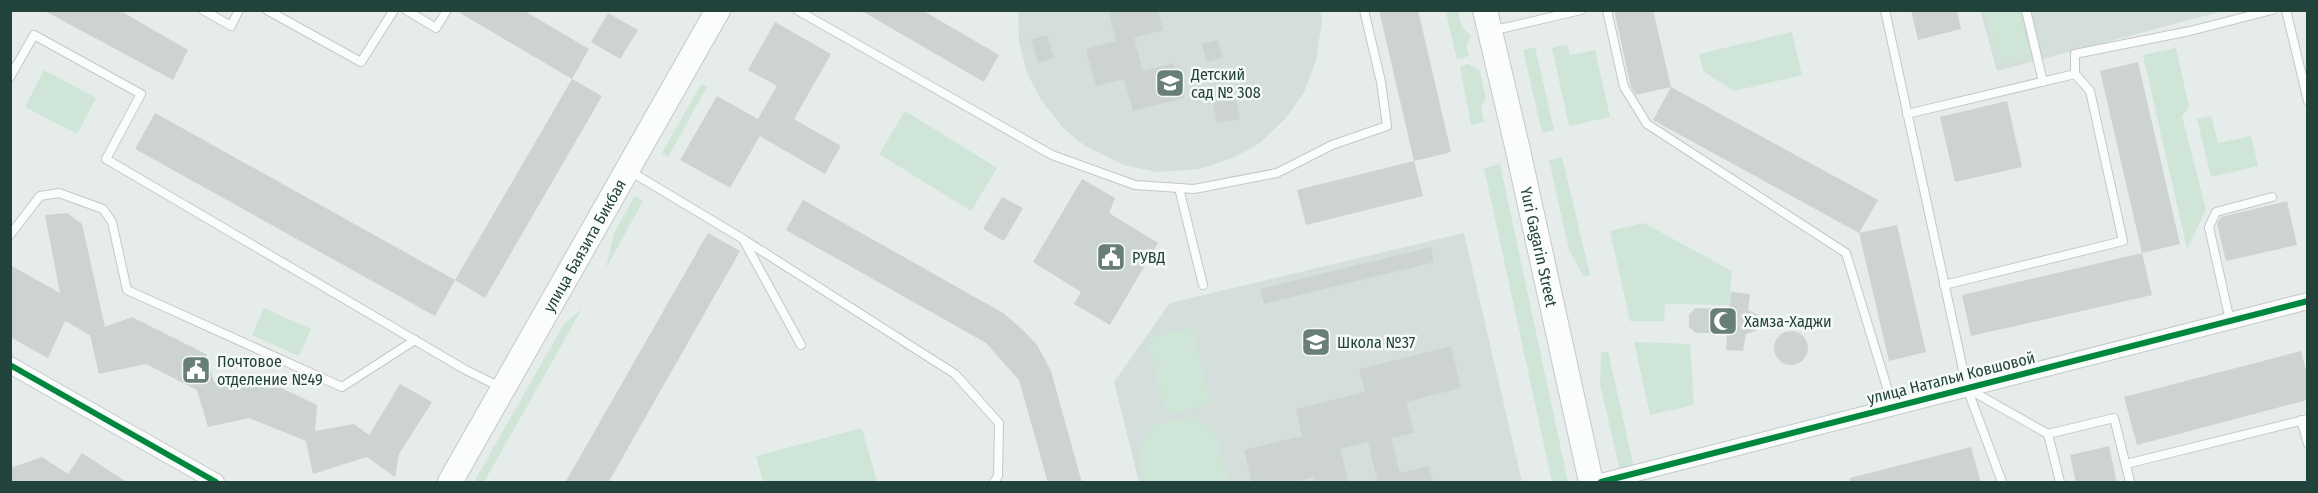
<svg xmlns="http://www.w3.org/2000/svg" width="2318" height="493" viewBox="0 0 2318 493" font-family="'Fira Sans Condensed',sans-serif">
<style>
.built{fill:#d4deda}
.green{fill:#cfe5d8}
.building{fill:#cdd3d1}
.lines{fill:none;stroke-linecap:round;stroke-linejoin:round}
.lane-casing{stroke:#c3c9c7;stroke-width:10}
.street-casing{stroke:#c3c9c7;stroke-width:18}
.secondary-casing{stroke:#c2cac8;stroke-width:26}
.lane{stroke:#fbfcfc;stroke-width:8}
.street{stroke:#fbfcfc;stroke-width:16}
.secondary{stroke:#fbfcfc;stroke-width:24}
.cycleway-casing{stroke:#f5faf8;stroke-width:10}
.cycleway{stroke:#00873e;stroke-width:6}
.labels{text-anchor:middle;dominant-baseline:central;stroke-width:5;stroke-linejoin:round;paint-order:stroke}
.poi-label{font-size:16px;fill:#22423c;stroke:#f5faf8;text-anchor:start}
.street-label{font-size:16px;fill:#22423c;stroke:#f5faf8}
</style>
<rect width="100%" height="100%" fill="#e6ecea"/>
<!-- built -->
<g class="built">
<polygon points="1321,10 1322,20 1316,61 1304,92 1286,118 1260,143 1233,158 1200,169 1157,172 1124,165 1085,146 1064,129 1041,100 1027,73 1019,41 1018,11"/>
<polygon points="1980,10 2223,11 1997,71"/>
<polygon points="1464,233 1522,482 1139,482 1114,382 1170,303"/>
</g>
<!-- green -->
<g class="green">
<polygon points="1458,11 1462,27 1471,36 1466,46 1469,56 1457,59 1446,13"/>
<polygon points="1985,11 2019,11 2031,57 1999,65"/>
<polygon points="1792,32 1802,75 1734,91 1703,71 1699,54"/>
<polygon points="1567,44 1570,55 1595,50 1610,117 1569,126 1552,48"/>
<polygon points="1535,47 1554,130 1542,133 1523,50"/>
<polygon points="2176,48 2189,107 2182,116 2206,210 2187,249 2143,55"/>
<polygon points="1468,64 1480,71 1486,98 1481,107 1484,122 1471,125 1460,66"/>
<polygon points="44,70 96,98 77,134 25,107"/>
<polygon points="701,84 707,87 668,157 662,153"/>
<polygon points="905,111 997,168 971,211 879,154"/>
<polygon points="2211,116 2218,143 2251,136 2258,166 2211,177 2197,119"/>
<polygon points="1562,157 1590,275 1584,277 1569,250 1549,160"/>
<polygon points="1500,164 1568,482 1552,482 1484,168"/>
<polygon points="635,196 643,201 606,268 614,233"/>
<polygon points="1644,223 1732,271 1729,305 1665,304 1664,321 1630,321 1610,231"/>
<polygon points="264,308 311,329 299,356 252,335"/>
<polygon points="582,309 484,482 474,482 564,324"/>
<polygon points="1192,328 1211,404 1166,415 1147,339"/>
<polygon points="1634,342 1690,344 1694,405 1650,415"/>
<polygon points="1608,351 1634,468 1620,471 1600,384 1601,353"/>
<polygon points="1194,416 1216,434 1228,482 1144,482 1137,454 1151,426"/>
<polygon points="862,428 877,482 763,482 756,456"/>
</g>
<!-- building -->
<g class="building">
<polygon points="43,10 119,10 188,50 173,80"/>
<polygon points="455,10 523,10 589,49 572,79"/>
<polygon points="860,10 922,10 999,55 984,82"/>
<polygon points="1108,10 1158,10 1163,30 1134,38 1143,71 1174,63 1183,98 1133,111 1124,79 1096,86 1086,49 1116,41"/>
<polygon points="1379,10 1418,10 1451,152 1414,161"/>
<polygon points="1614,10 1653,10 1671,87 1636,95 1631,87"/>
<polygon points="1911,10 1957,10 1961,29 1918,40"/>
<polygon points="608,13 638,30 620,59 591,42"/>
<polygon points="775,22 831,54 794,119 841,146 825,174 760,136 730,188 680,160 717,96 758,119 777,86 748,70"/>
<polygon points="1047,35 1054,58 1038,63 1031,40"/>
<polygon points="1218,40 1223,58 1207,62 1202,44"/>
<polygon points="2138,62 2180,244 2142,253 2100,71"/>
<polygon points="572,79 602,96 485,298 455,280"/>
<polygon points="1671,87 1878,200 1859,233 1653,120"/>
<polygon points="1234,89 1240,119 1217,123 1211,93"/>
<polygon points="2007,101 2022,167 1955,182 1940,117"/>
<polygon points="155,113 455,280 435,316 135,149"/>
<polygon points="1414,161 1423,196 1306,225 1297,190"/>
<polygon points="1082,179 1115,198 1109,213 1158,243 1110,325 1074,304 1081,292 1033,262"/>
<polygon points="1002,197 1023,208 1004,241 983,229"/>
<polygon points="803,200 1003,313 1023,330 1037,345 1051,371 1082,483 1048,483 1019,380 986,343 786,230"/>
<polygon points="2287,201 2297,245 2226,261 2217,224 2221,217"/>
<polygon points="67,213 82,224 105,327 132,317 206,354 214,382 250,373 317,405 315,431 354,424 369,435 400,384 432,402 399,454 395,477 367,457 313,474 306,441 249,418 208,427 197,390 146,364 99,374 90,335 65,321 48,358 10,337 10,265 60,293 45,215"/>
<polygon points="1897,225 1926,352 1889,361 1859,233"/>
<polygon points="708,233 740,251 608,483 565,483"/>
<polygon points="1431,247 1434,262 1264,304 1260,289"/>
<polygon points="2142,253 2152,295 1971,336 1962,295"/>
<polygon points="1731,292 1750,294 1748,310 1758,315 1756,331 1746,334 1743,351 1726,350 1727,333 1696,333 1689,327 1689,315 1695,308 1729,309"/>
<circle cx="1791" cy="348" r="17"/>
<polygon points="1451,346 1461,388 1406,402 1414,433 1391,438 1400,473 1429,466 1433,483 1378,483 1368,442 1340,449 1349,483 1315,483 1314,477 1290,483 1252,483 1244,450 1302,436 1296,409 1365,392 1359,369"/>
<polygon points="2301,351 2307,375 2307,400 2137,445 2124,397"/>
<polygon points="2109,446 2117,483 2076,483 2070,455"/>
<polygon points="1971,447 1981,483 1850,483 1850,478"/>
<polygon points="82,453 128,483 10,483 10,468 42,457 68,474"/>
</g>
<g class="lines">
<!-- lane casing -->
<g class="lane-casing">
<g id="lane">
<polyline points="203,10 231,26 239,10"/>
<polyline points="267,10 361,62 394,10"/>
<polyline points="406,10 436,28 447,10"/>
<polyline points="797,10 1052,155 1135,185 1194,189 1277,173 1332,145 1387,126 1381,82 1364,10"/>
<polyline points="1607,10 1624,87 1647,124 1846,253 1893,407"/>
<polyline points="1885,10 1967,388 2002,482"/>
<polyline points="2026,10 2043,82"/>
<polyline points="2286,10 2308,101"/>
<polyline points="1491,31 1581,10"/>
<polyline points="10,77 34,35 141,94 106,159 464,369 502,388"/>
<polyline points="1907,114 2075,74 2075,54 2190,31 2272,10"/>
<polyline points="628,170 743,239 801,345"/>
<polyline points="1179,188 1203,285"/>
<polyline points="10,235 40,196 59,193 103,209 112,222 127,290 342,387 415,340"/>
<polyline points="743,239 955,374 999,423 998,476 994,482"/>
<polyline points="1944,285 2123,241 2090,91 2075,74"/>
<polyline points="2230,321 2209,227 2216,212 2272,197"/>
<polyline points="1970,390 2048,434"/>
<polyline points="2301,420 2308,444"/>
<polyline points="2126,464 2308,419"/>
<polyline points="2060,482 2048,434 2114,418 2130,482"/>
</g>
</g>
<!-- street casing -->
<g class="street-casing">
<g id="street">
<polyline points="10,365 216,482"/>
<polyline points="1601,482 2308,301"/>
</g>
</g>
<!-- secondary casing -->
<g class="secondary-casing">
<g id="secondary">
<path id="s1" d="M1485 10 1517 146 1591 482"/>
<path id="s2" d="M450 482 718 10"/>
</g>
</g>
<!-- lane -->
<use href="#lane" class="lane"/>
<!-- street -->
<use href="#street" class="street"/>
<!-- secondary -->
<use href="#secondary" class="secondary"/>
<!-- cycleway casing -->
<g class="cycleway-casing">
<g id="cycleway">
<polyline points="10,365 216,482"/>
<polyline points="1601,482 2308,301"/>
</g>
</g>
<!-- cycleway -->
<use href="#cycleway" class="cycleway"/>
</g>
<!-- icons -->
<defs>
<g id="school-square" transform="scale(1.5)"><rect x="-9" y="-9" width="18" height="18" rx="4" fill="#677e79" stroke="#f5faf8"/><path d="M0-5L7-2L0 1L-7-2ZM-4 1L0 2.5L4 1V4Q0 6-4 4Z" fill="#fff"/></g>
<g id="civic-square" transform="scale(1.5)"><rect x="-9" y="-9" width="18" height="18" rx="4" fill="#677e79" stroke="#f5faf8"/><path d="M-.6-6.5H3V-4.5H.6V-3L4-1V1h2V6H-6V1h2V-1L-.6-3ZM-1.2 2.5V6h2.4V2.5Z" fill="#fff"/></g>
<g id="mosque-square" transform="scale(1.5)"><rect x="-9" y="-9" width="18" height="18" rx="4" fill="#677e79" stroke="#f5faf8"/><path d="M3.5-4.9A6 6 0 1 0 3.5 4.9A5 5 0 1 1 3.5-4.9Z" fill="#fff"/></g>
</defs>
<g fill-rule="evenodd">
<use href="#school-square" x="1170" y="83"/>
<use href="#civic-square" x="1111" y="257"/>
<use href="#mosque-square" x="1723" y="321"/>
<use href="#school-square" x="1316" y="342"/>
<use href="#civic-square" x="196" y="370"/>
</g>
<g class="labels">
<!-- poi labels -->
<g class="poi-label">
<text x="1191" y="74">Детский<tspan x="1191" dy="18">сад № 308</tspan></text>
<text x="1132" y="257">РУВД</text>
<text x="1744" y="321">Хамза-Хаджи</text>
<text x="1337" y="342">Школа №37</text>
<text x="217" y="361">Почтовое<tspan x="217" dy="18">отделение №49</tspan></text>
</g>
<!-- street labels -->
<g class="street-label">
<text stroke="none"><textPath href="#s2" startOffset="272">улица Баязита Бикбая</textPath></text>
<text stroke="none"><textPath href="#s1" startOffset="243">Yuri Gagarin Street</textPath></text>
<text transform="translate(1951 378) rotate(-14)">улица Натальи Ковшовой</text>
</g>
</g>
<!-- border -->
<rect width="2318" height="493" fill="none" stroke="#22423c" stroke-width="24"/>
</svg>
